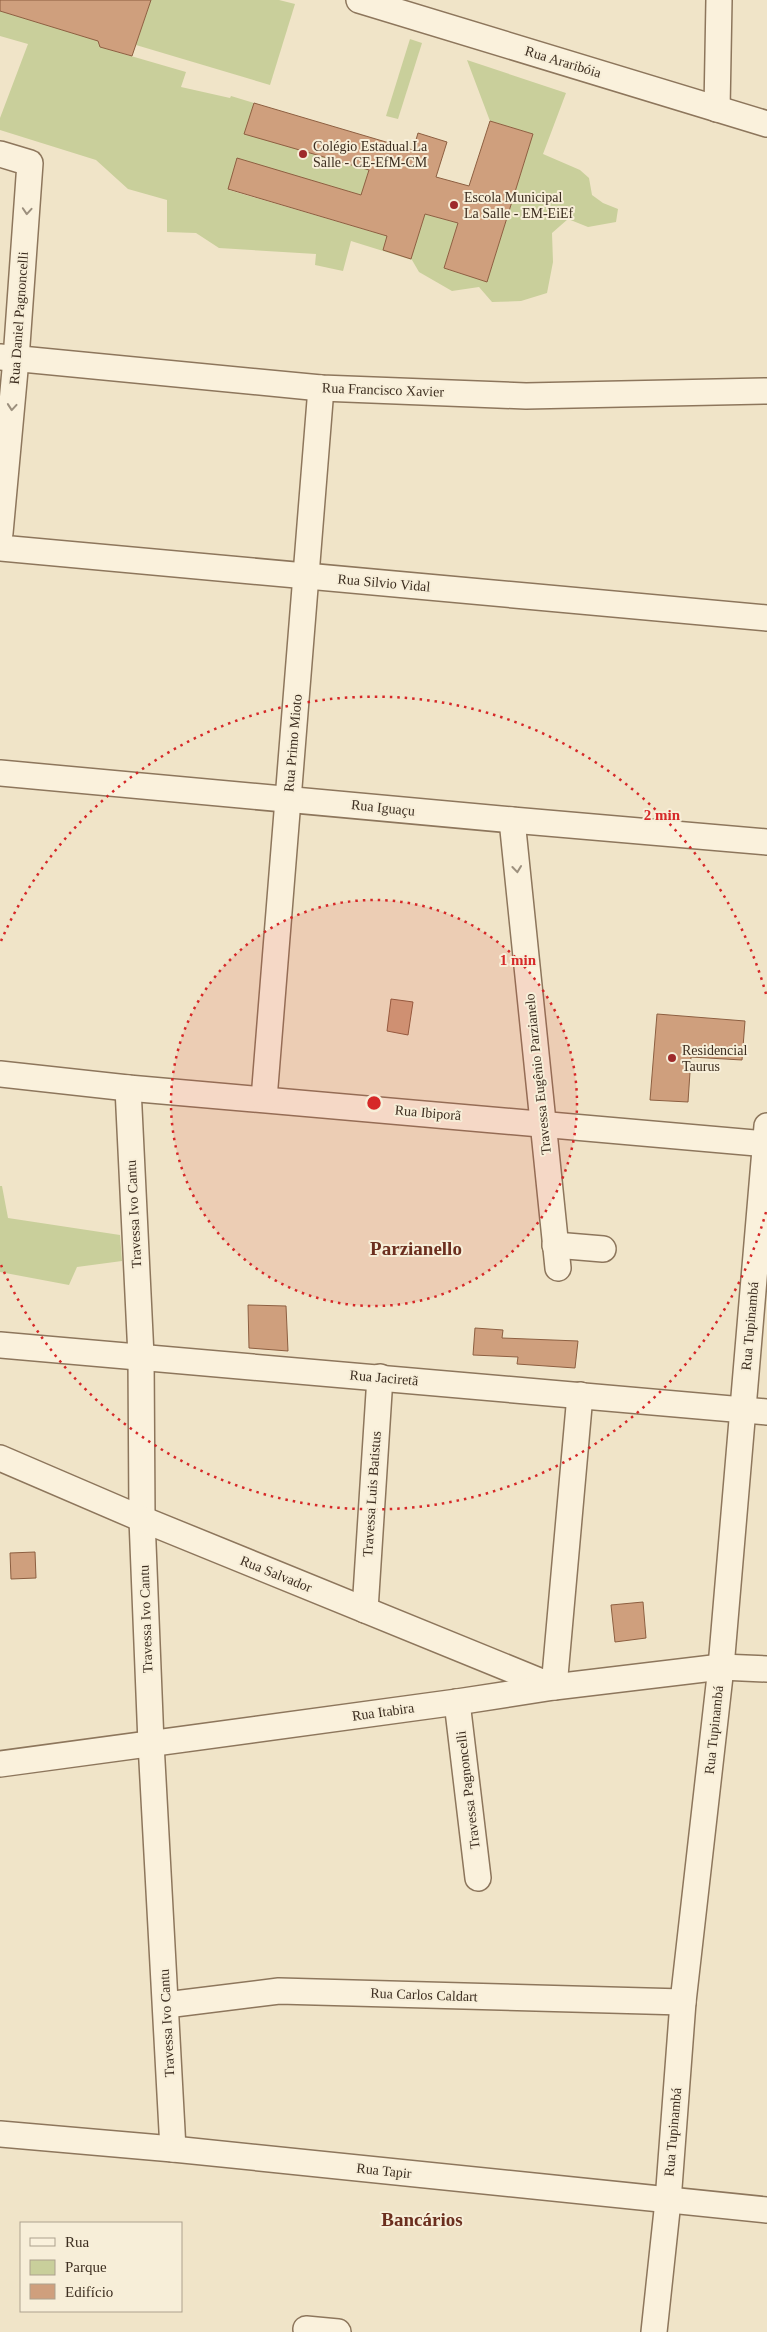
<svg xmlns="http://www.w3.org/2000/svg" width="767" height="2332" viewBox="0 0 767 2332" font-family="Georgia,serif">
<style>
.green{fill:#c9cf9b}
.building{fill:#cf9f7d;stroke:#8d5f41}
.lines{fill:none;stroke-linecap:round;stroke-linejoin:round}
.minor-casing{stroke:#8d765c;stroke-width:28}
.minor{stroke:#faf1dc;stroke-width:25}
.oneway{stroke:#9c907e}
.ring{fill:none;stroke:#d62828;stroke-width:2.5;stroke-dasharray:2.5 5}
.poi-dot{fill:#9e2a2b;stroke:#f7eed8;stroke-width:2}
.labels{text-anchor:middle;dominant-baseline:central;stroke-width:4;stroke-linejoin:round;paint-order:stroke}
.street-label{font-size:14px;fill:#3d2e20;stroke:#f7eed8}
.poi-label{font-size:14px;fill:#3d2e20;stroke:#f7eed8;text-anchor:start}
.district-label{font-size:19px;font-weight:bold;fill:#6b2e1e;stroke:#f7eed8}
.centre{fill:#d62828;stroke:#f7eed8;stroke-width:2.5}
.ring-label{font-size:15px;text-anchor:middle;font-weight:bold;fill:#d62828;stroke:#f7eed8;stroke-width:4;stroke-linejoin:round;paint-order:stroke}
</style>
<rect width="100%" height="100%" fill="#f0e4c8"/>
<!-- green -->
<g class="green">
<polygon points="151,0 279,0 295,4 270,85 136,45"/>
<polygon points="0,11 86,37 93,18 100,47 186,72 181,87 230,98 231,96 254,103 245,134 369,170 361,195 238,159 229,190 373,232 399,195 383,250 411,258 425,214 458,223 444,268 487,282 533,134 490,121 467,60 566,93 543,154 580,170 589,178 592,195 603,203 618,209 616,222 588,227 568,219 552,233 553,262 547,293 521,301 492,302 479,287 452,291 419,272 412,260 351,241 343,271 315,265 316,254 219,248 196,233 167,232 167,200 128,189 96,160 0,130 0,118 28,44 0,36"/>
<polygon points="410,39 422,43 398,119 386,116"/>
<polygon points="0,1186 2,1186 8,1218 120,1235 122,1261 77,1267 69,1285 0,1272"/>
</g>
<!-- building -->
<g class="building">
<polygon points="0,0 151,0 132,56 100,47 98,41 0,11"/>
<polygon points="254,103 413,150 418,133 447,142 436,177 469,186 490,121 533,134 487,282 444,268 458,223 425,214 411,259 383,250 387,236 228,189 237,158 361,195 369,170 244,134"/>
<polygon points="391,999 413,1002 408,1035 387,1031"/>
<polygon points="657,1014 745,1021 742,1060 691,1057 688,1102 650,1100"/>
<polygon points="248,1305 286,1306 288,1351 249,1348"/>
<polygon points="475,1328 503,1330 502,1338 578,1341 575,1368 517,1364 518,1357 473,1355"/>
<polygon points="35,1552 36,1578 11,1579 10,1553"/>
<polygon points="643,1602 646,1638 615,1642 611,1605"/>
</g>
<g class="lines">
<!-- minor casing -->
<g class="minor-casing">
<g id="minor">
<polyline points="359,0 767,124"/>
<polyline points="717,109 719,0"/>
<polyline points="0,154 30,163 16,359 0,533"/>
<polyline points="0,357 321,388 526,396 767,391"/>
<polyline points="0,548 767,618"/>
<polyline points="0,773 512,820 767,842"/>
<polyline points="512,820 558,1268"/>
<polyline points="0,1074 128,1088 767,1144"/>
<polyline points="128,1088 141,1356 142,1519 151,1743 173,2149"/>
<polyline points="264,1099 321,388"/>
<polyline points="555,1245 603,1249"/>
<polyline points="0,1345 767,1412"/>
<polyline points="0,1458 142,1519 554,1687 580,1395"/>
<polyline points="365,1610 380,1377"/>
<polyline points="457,1702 478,1878"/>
<polyline points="0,1764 457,1702 554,1687 721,1667 767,1669"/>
<polyline points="166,2005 279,1991 683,2002"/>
<polyline points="0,2134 173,2149 767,2210"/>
<polyline points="306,2329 338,2332"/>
<polyline points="654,2332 668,2201 683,2002 721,1667 767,1126"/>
</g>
</g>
<!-- minor -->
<use href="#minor" class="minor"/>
</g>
<!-- one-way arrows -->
<defs><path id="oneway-chevron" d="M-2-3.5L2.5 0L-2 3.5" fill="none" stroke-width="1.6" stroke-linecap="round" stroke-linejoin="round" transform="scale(1.25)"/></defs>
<g class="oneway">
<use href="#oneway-chevron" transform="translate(27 211) rotate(94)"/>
<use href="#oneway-chevron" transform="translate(12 407) rotate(95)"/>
<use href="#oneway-chevron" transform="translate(517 869) rotate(84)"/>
</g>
<!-- distance rings -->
<circle cx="374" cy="1103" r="203" fill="#d62828" fill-opacity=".12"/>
<g class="ring">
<circle cx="374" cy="1103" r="203"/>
<path d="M766 1212A407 407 0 0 1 1 1265M1 941A407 407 0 0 1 766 994"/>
</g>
<!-- markers -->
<g class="poi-dot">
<circle cx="303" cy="154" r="5"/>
<circle cx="454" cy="205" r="5"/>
<circle cx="672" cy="1058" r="5"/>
</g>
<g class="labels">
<!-- street labels -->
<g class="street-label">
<text transform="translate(563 62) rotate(17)">Rua Araribóia</text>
<text transform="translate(19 318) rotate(-86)">Rua Daniel Pagnoncelli</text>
<text transform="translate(383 390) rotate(2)">Rua Francisco Xavier</text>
<text transform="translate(384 583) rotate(5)">Rua Silvio Vidal</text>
<text transform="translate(293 743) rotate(-85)">Rua Primo Mioto</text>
<text transform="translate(383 808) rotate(6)">Rua Iguaçu</text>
<text transform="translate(538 1074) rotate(-96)">Travessa Eugênio Parzianelo</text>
<text transform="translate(428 1113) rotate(5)">Rua Ibiporã</text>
<text transform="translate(134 1214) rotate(-93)">Travessa Ivo Cantu</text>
<text transform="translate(750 1326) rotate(-85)">Rua Tupinambá</text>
<text transform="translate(384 1378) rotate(5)">Rua Jaciretã</text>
<text transform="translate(372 1494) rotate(-86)">Travessa Luis Batistus</text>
<text transform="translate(276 1574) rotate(22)">Rua Salvador</text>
<text transform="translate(146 1619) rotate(-92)">Travessa Ivo Cantu</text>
<text transform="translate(383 1712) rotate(-8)">Rua Itabira</text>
<text transform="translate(714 1730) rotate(-84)">Rua Tupinambá</text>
<text transform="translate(468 1790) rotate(-97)">Travessa Pagnoncelli</text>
<text transform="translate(424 1995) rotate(2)">Rua Carlos Caldart</text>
<text transform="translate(167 2023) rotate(-93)">Travessa Ivo Cantu</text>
<text transform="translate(673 2132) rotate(-85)">Rua Tupinambá</text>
<text transform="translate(384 2171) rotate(6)">Rua Tapir</text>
</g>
<!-- poi labels -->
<g class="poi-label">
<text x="313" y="146">Colégio Estadual La<tspan x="313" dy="16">Salle - CE-EfM-CM</tspan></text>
<text x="464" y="197">Escola Municipal<tspan x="464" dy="16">La Salle - EM-EiEf</tspan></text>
<text x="682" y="1050">Residencial<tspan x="682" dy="16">Taurus</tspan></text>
</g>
<!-- district labels -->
<g class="district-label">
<text x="416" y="1248">Parzianello</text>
<text x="422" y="2219">Bancários</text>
</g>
</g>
<circle cx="374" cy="1103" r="8" class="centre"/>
<g class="ring-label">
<text x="662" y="820">2 min</text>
<text x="518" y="965">1 min</text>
</g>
<!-- legend -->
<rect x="20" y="2222" width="162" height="90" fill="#f7eed8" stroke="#ada18e"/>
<rect x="30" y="2238" width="25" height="8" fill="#faf1dc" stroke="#ada18e"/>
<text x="65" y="2247" font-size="15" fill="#3d2e20">Rua</text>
<rect x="30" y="2260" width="25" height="15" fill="#c9cf9b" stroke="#ada18e"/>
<text x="65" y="2272" font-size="15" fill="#3d2e20">Parque</text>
<rect x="30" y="2284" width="25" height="15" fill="#cf9f7d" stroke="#ada18e"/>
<text x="65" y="2297" font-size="15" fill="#3d2e20">Edifício</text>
</svg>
